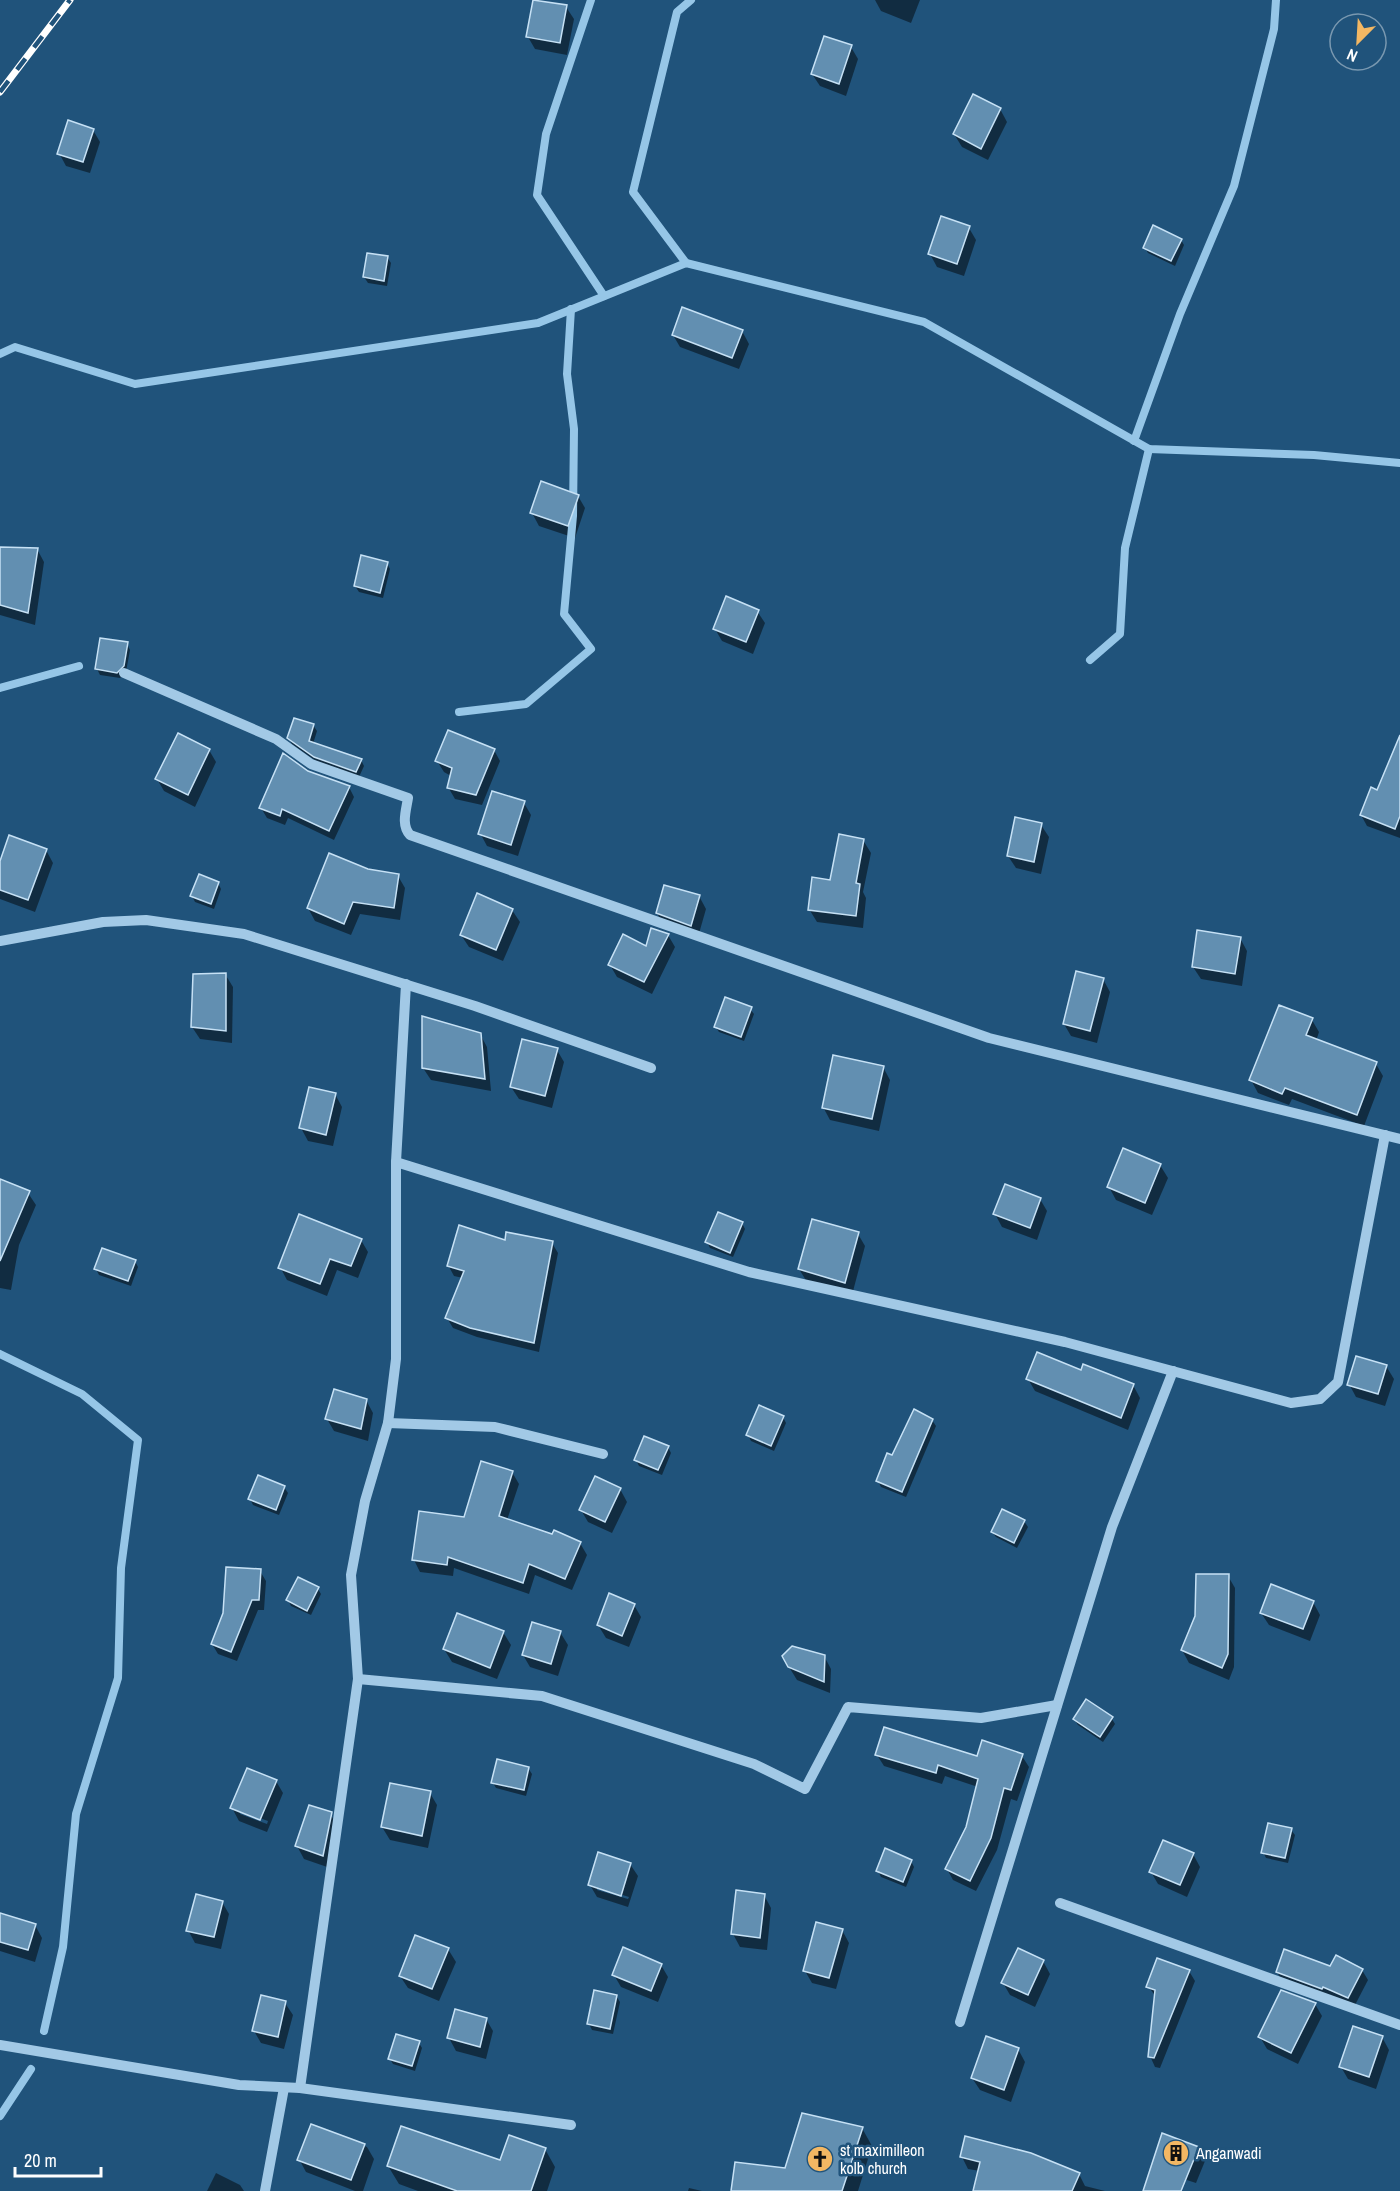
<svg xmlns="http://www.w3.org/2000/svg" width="1400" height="2191" viewBox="0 0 1400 2191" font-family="'Archivo Narrow',sans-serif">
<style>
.shadow{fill:#0007;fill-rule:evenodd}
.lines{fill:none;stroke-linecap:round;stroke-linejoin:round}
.stream{stroke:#96c6e7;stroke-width:8}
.building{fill:#628fb1;stroke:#c6e1f5;stroke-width:1.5}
.minor{stroke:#a2c9e6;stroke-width:10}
.rail-casing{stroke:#fff;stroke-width:7}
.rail{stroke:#20537b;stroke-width:4.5;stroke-dasharray:14;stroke-linecap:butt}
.labels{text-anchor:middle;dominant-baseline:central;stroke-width:5;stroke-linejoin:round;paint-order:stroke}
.poi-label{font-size:16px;fill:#fff;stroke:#20537b;text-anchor:start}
</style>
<rect width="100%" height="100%" fill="#20537b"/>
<!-- shadow -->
<g class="shadow">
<polygon points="875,0 920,0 911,23 881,11"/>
<polygon points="566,7 574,19 567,55 535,49 528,37"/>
<polygon points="851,47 858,59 846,96 820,86 812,74"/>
<polygon points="1000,109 1007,122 988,160 962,147 954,134"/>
<polygon points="93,130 100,142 90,173 66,166 59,153"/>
<polygon points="969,228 976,240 964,276 937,267 930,254"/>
<polygon points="1181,240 1184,245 1175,266 1148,253 1145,248"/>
<polygon points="387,257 391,263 387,286 368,283 364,277"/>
<polygon points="742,331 749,344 739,369 680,347 673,335"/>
<polygon points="578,496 585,508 575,538 539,526 532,513"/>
<polygon points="0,549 37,549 44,562 35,625 0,615"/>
<polygon points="387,563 390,569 383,598 359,592 355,586"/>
<polygon points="757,611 765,623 753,654 722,641 715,629"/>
<polygon points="127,644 130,650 126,672 120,678 100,675 97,669"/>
<polygon points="313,725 317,731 313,744 361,760 364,766 359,777 319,763 292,744 289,738"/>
<polygon points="209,750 216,762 195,807 164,791 157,779"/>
<polygon points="494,750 500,761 482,805 455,799 448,787 451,776 444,772 437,761"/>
<polygon points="308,772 349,787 354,797 334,840 288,818 285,825 267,818 261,808 274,773"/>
<polygon points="1400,801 1400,838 1367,826 1361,815"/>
<polygon points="524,803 531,815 518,856 487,846 480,833"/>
<polygon points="1041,825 1049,837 1041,874 1016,868 1008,856"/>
<polygon points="863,840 871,853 863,892 866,898 863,928 817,922 809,909"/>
<polygon points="46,850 53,863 35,912 0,899 0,865"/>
<polygon points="368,870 398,876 405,888 400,920 360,914 351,935 315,921 308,908"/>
<polygon points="218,883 221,889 214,909 195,902 192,896"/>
<polygon points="699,896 706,909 698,937 664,926 657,913"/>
<polygon points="512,910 520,922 503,961 469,947 461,935"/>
<polygon points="668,935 675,947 652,994 617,977 610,965 647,948"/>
<polygon points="1240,938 1247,951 1242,986 1201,979 1193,967"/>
<polygon points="225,974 233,987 232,1043 200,1039 192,1027"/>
<polygon points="1103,979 1110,992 1097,1043 1071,1036 1064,1024"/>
<polygon points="750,1009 754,1014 744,1041 719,1032 715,1026"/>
<polygon points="1312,1020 1319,1032 1316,1041 1376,1064 1383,1076 1364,1126 1292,1099 1289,1105 1258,1093 1251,1080"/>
<polygon points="480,1034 487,1047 491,1091 431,1080 423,1068"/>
<polygon points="557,1050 564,1062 552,1108 519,1099 511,1087"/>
<polygon points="883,1067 890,1080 879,1131 830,1120 823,1107"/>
<polygon points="335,1094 342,1107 333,1146 308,1141 301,1128"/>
<polygon points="1160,1165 1168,1178 1152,1215 1116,1200 1109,1187"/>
<polygon points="28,1193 36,1205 19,1245 11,1290 0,1288 0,1194"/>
<polygon points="1040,1199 1047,1211 1037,1240 1002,1227 995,1214"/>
<polygon points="742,1223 745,1229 733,1257 710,1248 707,1242"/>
<polygon points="858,1234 865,1246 852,1295 807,1282 799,1269"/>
<polygon points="361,1240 368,1252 358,1278 337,1270 327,1296 287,1280 280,1267"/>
<polygon points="506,1242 552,1243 558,1253 539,1352 477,1337 453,1328 447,1318 463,1278 454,1276 448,1265"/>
<polygon points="135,1261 138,1267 131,1286 99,1275 96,1269"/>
<polygon points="1386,1366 1394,1379 1385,1406 1356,1397 1349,1384"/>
<polygon points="1028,1379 1133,1385 1140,1398 1128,1430 1035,1391"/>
<polygon points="366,1400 373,1413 368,1441 334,1431 327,1419"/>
<polygon points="783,1417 786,1423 774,1451 751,1441 748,1435"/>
<polygon points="932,1420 936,1426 906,1497 881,1487 878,1481 892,1457"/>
<polygon points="668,1447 671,1453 662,1475 639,1466 636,1460"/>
<polygon points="512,1472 519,1484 507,1520 580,1543 587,1555 572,1590 535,1575 529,1594 454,1568 453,1576 420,1572 414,1560 465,1518"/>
<polygon points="284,1487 288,1493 279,1515 253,1505 250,1499"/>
<polygon points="620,1489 627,1502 612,1533 588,1522 581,1510"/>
<polygon points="1003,1511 1024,1521 1028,1527 1017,1548 996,1537 992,1532"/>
<polygon points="260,1571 266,1581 264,1610 258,1610 237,1661 218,1654 212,1644 224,1614"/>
<polygon points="1228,1576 1235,1588 1234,1667 1229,1680 1189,1663 1182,1650"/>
<polygon points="318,1589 321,1594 311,1615 291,1606 288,1600"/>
<polygon points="1313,1602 1320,1615 1310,1641 1269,1625 1261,1613"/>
<polygon points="634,1605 641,1617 629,1647 606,1638 598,1625"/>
<polygon points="503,1632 511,1645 497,1679 452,1662 444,1649"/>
<polygon points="560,1632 568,1645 558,1676 530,1667 523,1655"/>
<polygon points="824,1656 831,1669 830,1693 797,1680 789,1667"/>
<polygon points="1074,1719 1112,1719 1115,1724 1103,1742 1078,1725"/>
<polygon points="877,1755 978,1758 1022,1756 1029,1767 1017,1801 1011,1799 997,1850 976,1891 953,1880 947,1869 967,1828 978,1787 945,1776 942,1784 884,1766"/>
<polygon points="528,1768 532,1774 526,1796 496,1788 493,1783"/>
<path d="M276 1781 283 1793 267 1832 239 1821 232 1808ZM240 1811 268 1821 267 1824 240 1814Z"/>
<polygon points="430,1793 437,1805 428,1848 390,1840 382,1827"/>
<polygon points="330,1814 338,1826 330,1868 304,1859 297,1846"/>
<polygon points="1291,1830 1295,1835 1288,1863 1266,1858 1263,1852"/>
<polygon points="1193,1854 1200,1867 1187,1897 1158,1884 1151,1872"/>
<polygon points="911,1861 914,1867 906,1887 881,1877 878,1871"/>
<path d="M630 1864 638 1876 628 1907 597 1897 590 1885ZM597 1887 629 1897 628 1899 597 1890Z"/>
<polygon points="764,1895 771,1908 767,1950 740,1947 733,1934"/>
<polygon points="222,1902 229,1914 221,1949 195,1943 188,1930"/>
<polygon points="0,1915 35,1925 42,1938 35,1962 0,1951"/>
<polygon points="842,1930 849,1943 836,1989 812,1983 805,1971"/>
<polygon points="448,1949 456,1962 439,2001 408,1988 400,1976"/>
<polygon points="1043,1961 1050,1974 1035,2007 1010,1995 1003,1983"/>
<polygon points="661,1965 668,1977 658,2002 621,1987 614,1975"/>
<polygon points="1331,1968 1362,1970 1368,1980 1354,2007 1283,1982 1277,1972"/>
<polygon points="1189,1971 1195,1981 1160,2068 1155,2067 1150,2056 1156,1997 1148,1986"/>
<polygon points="616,1996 620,2002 613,2034 592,2030 589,2024"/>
<polygon points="285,2003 293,2015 284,2049 261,2043 254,2031"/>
<polygon points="1315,2004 1322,2016 1298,2064 1267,2049 1260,2037"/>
<polygon points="486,2019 493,2031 486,2059 456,2051 449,2038"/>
<polygon points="1382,2037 1389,2050 1376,2089 1348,2079 1341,2067"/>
<polygon points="419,2043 422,2048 415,2071 393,2064 390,2059"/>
<polygon points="1018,2049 1025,2062 1011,2102 980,2090 972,2078"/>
<polygon points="312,2125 367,2147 374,2159 363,2191 355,2191 306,2172 299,2159"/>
<polygon points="862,2128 872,2146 858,2191 733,2191 786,2170"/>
<polygon points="1198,2148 1205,2161 1196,2183 1162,2172"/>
<polygon points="545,2149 555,2167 547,2191 418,2191 399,2184 388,2166 501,2162"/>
<polygon points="962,2157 1079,2174 1085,2186 1105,2191 975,2191 980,2171 968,2169"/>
<polygon points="216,2173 240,2185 244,2191 207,2191"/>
<polygon points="689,2188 702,2191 688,2191"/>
</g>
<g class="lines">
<!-- stream -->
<g class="stream">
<polyline points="591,0 546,134 537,195 604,296"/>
<polyline points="686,263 633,192 677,12 691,0"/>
<polyline points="0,354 15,347 135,384 538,323 686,263 924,322 1149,449 1314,455 1400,463"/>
<polyline points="1134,441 1180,314 1234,186 1274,29 1276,0"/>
<polyline points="1090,660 1120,634 1125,548 1149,449"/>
<polyline points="0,688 79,666"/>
<polyline points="459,712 526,704 591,649 564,614 573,516 574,429 567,374 571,309"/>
<polyline points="0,1354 82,1394 138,1440 121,1568 118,1678 76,1814 63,1947 44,2031"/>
<polyline points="0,2116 31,2069"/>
</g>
</g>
<!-- building -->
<g class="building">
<polygon points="533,0 567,5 560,43 526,37"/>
<polygon points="824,36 852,45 839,84 811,74"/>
<polygon points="973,94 1001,108 981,149 953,134"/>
<polygon points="68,120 94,129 83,162 57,154"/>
<polygon points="941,216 970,226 957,264 928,254"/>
<polygon points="1153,225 1182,239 1171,261 1143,248"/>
<polygon points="367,253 388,256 384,281 363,277"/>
<polygon points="682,307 743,330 732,358 672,335"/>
<polygon points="541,481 579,495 568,526 530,513"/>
<polygon points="0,547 38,548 28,613 0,605"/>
<polygon points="361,555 388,562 380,593 354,586"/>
<polygon points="726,596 759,610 746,642 713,629"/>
<polygon points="100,638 128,642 124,666 117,673 95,669"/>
<polygon points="294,718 314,724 309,741 362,759 356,772 314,757 287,738"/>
<polygon points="448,730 495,749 476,795 447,788 452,768 435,761"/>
<polygon points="178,733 210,749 188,795 155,779"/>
<polygon points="1400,735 1400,816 1395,829 1360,815 1371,787 1377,790"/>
<polygon points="283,753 308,771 350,786 329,831 282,809 280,816 259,808"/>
<polygon points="492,791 525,801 511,845 478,834"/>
<polygon points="1015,817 1042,823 1034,862 1007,856"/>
<polygon points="839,834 864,839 856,883 860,884 856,916 808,910 812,877 830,880"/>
<polygon points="9,835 47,849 28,900 0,890 0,861"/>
<polygon points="329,853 368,869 399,874 394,908 353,902 344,924 307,908"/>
<polygon points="199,874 219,882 211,904 190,896"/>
<polygon points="664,885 700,895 691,926 656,913"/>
<polygon points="477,893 513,909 496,950 460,935"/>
<polygon points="651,928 669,934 644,982 608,965 623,934 646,946"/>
<polygon points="1197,930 1241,937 1235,974 1192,967"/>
<polygon points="1076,971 1104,978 1090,1031 1063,1024"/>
<polygon points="226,973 226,1031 191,1027 193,974"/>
<polygon points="725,997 752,1007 741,1037 714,1027"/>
<polygon points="1279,1005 1313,1018 1306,1035 1377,1062 1357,1115 1285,1088 1282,1094 1249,1080"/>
<polygon points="422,1016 481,1033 485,1079 422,1068"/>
<polygon points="522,1039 558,1048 545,1096 510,1087"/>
<polygon points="833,1055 884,1066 872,1119 822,1108"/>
<polygon points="309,1087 336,1093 326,1135 299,1128"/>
<polygon points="1123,1148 1161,1164 1145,1203 1107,1187"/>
<polygon points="0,1179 30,1191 0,1261"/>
<polygon points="1005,1184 1041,1198 1030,1228 993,1214"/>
<polygon points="718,1212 743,1222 730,1253 705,1242"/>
<polygon points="299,1214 362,1239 351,1266 330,1259 320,1284 278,1268"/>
<polygon points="812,1219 859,1232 845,1283 798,1269"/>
<polygon points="459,1225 505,1240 506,1232 553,1241 534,1343 470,1328 445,1318 464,1271 447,1266"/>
<polygon points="102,1248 136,1260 128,1281 94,1269"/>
<polygon points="1037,1352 1081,1370 1083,1364 1134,1384 1121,1418 1026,1379"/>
<polygon points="1356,1356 1387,1365 1378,1394 1347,1385"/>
<polygon points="334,1389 367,1399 361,1429 325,1419"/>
<polygon points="759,1405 784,1416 771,1446 746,1435"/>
<polygon points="914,1409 933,1419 902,1492 876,1481 887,1453 892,1455"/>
<polygon points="644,1436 669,1446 658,1470 634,1460"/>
<polygon points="481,1461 513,1471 499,1516 552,1534 554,1530 581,1542 565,1579 529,1564 523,1583 448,1557 447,1565 412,1560 419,1511 464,1517"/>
<polygon points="258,1475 285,1486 276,1510 248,1499"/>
<polygon points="595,1476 621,1488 605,1522 579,1510"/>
<polygon points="1002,1509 1025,1520 1014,1543 991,1532"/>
<polygon points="226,1567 261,1569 259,1600 252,1600 231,1652 211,1644 223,1613"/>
<polygon points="1196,1574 1229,1574 1228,1654 1222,1668 1181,1650 1195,1616"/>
<polygon points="298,1577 319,1587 307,1611 286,1600"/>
<polygon points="1271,1584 1314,1601 1303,1629 1260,1613"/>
<polygon points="609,1593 635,1604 622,1636 597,1625"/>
<polygon points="457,1613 504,1631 490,1668 443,1649"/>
<polygon points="532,1622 561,1631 551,1664 522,1655"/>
<polygon points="792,1646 825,1655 824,1682 788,1667 782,1656"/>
<polygon points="1086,1699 1113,1717 1100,1737 1073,1719"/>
<polygon points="884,1727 977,1756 982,1740 1023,1754 1011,1790 1004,1788 991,1838 970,1881 945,1869 966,1827 978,1779 938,1765 936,1773 875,1755"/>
<polygon points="497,1759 529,1767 524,1790 491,1783"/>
<polygon points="247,1768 277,1780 260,1820 230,1808"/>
<polygon points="390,1783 431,1791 422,1836 381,1827"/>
<polygon points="309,1805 332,1812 323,1856 295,1846"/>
<polygon points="1268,1823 1292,1828 1285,1858 1261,1853"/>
<polygon points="1163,1840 1194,1853 1180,1885 1149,1872"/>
<polygon points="885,1848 912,1860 903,1882 876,1871"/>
<polygon points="598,1852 631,1863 621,1896 588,1885"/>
<polygon points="736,1890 765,1894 760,1938 731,1934"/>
<polygon points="196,1894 223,1901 214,1937 186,1931"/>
<polygon points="0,1913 36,1924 28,1950 0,1942"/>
<polygon points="816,1922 843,1929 829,1978 803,1971"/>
<polygon points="415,1935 449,1948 432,1989 399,1976"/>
<polygon points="623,1947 662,1964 651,1991 612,1975"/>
<polygon points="1018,1948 1044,1960 1028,1995 1001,1983"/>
<polygon points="1284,1949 1330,1966 1336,1955 1363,1969 1348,1998 1323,1987 1322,1989 1276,1972"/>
<polygon points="1157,1958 1190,1970 1154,2058 1148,2057 1155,1990 1146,1987"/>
<polygon points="594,1990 617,1995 610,2029 587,2024"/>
<polygon points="1281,1990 1316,2003 1291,2053 1258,2037"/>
<polygon points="261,1995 286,2001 278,2037 252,2031"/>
<polygon points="455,2009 487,2018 480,2047 447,2038"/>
<polygon points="1353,2026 1383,2036 1369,2077 1339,2067"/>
<polygon points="396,2034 420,2041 412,2066 388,2059"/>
<polygon points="986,2036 1019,2048 1004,2090 971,2078"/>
<polygon points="802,2113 863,2127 842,2191 731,2191 735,2162 785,2168"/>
<polygon points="311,2124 365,2144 351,2180 297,2160"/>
<polygon points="401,2126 500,2160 509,2135 546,2148 531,2191 457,2191 387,2166"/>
<polygon points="1162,2133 1199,2147 1181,2191 1143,2191"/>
<polygon points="965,2136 1031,2153 1080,2173 1072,2191 973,2191 980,2162 960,2157"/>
</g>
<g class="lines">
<!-- minor -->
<g class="minor">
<path d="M124 673 276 739 311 764 408 798C406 811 401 825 410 835L989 1038 1400 1139"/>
<polyline points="0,941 103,922 146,920 244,934 475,1006 651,1068"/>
<polyline points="406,984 396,1162 749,1272 1065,1342 1291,1403 1320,1399 1338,1382 1385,1135"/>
<polyline points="388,1423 495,1427 603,1454"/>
<polyline points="358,1679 542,1696 754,1764 805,1789 848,1707 981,1718 1057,1705"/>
<polyline points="1060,1903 1400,2025"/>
<polyline points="960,2022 1112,1527 1173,1371"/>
<polyline points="0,2045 239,2085 300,2088 571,2125"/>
<polyline points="300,2088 358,1679 351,1575 365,1501 388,1423 396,1359 396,1162"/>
<polyline points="265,2191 284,2088"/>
</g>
<!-- rail casing -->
<g class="rail-casing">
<polyline id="rail" points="0,92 70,0"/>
</g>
<!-- rail -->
<use href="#rail" class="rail"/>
</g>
<!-- icons -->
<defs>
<g id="building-disc" transform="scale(1.35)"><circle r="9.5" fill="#f3b763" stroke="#20537b"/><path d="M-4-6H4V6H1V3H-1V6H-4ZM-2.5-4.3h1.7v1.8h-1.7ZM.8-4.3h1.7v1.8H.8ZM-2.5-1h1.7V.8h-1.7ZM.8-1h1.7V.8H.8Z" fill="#111"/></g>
<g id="church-disc" transform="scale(1.35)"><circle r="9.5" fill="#f3b763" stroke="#20537b"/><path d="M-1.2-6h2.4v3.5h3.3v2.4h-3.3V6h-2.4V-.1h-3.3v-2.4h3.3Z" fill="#111"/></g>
</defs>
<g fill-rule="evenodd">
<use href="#building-disc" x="1176" y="2153"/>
<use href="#church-disc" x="820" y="2159"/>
</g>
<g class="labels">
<!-- poi labels -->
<g class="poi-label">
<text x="840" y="2150">st maximilleon<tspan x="840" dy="18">kolb church</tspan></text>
<text x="1196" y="2153">Anganwadi</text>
</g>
</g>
<!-- north arrow -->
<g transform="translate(1358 42) rotate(204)"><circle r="28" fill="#20537b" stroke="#7998b0" stroke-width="1.5"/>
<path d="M0-4.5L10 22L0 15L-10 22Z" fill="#f3b763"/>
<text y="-9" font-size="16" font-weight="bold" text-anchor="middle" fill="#ffffff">N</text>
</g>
<!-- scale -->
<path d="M15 2167v9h86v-9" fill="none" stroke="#ffffff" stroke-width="3"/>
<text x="24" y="2167" font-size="18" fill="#ffffff" stroke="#20537b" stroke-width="4.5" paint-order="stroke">20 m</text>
</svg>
